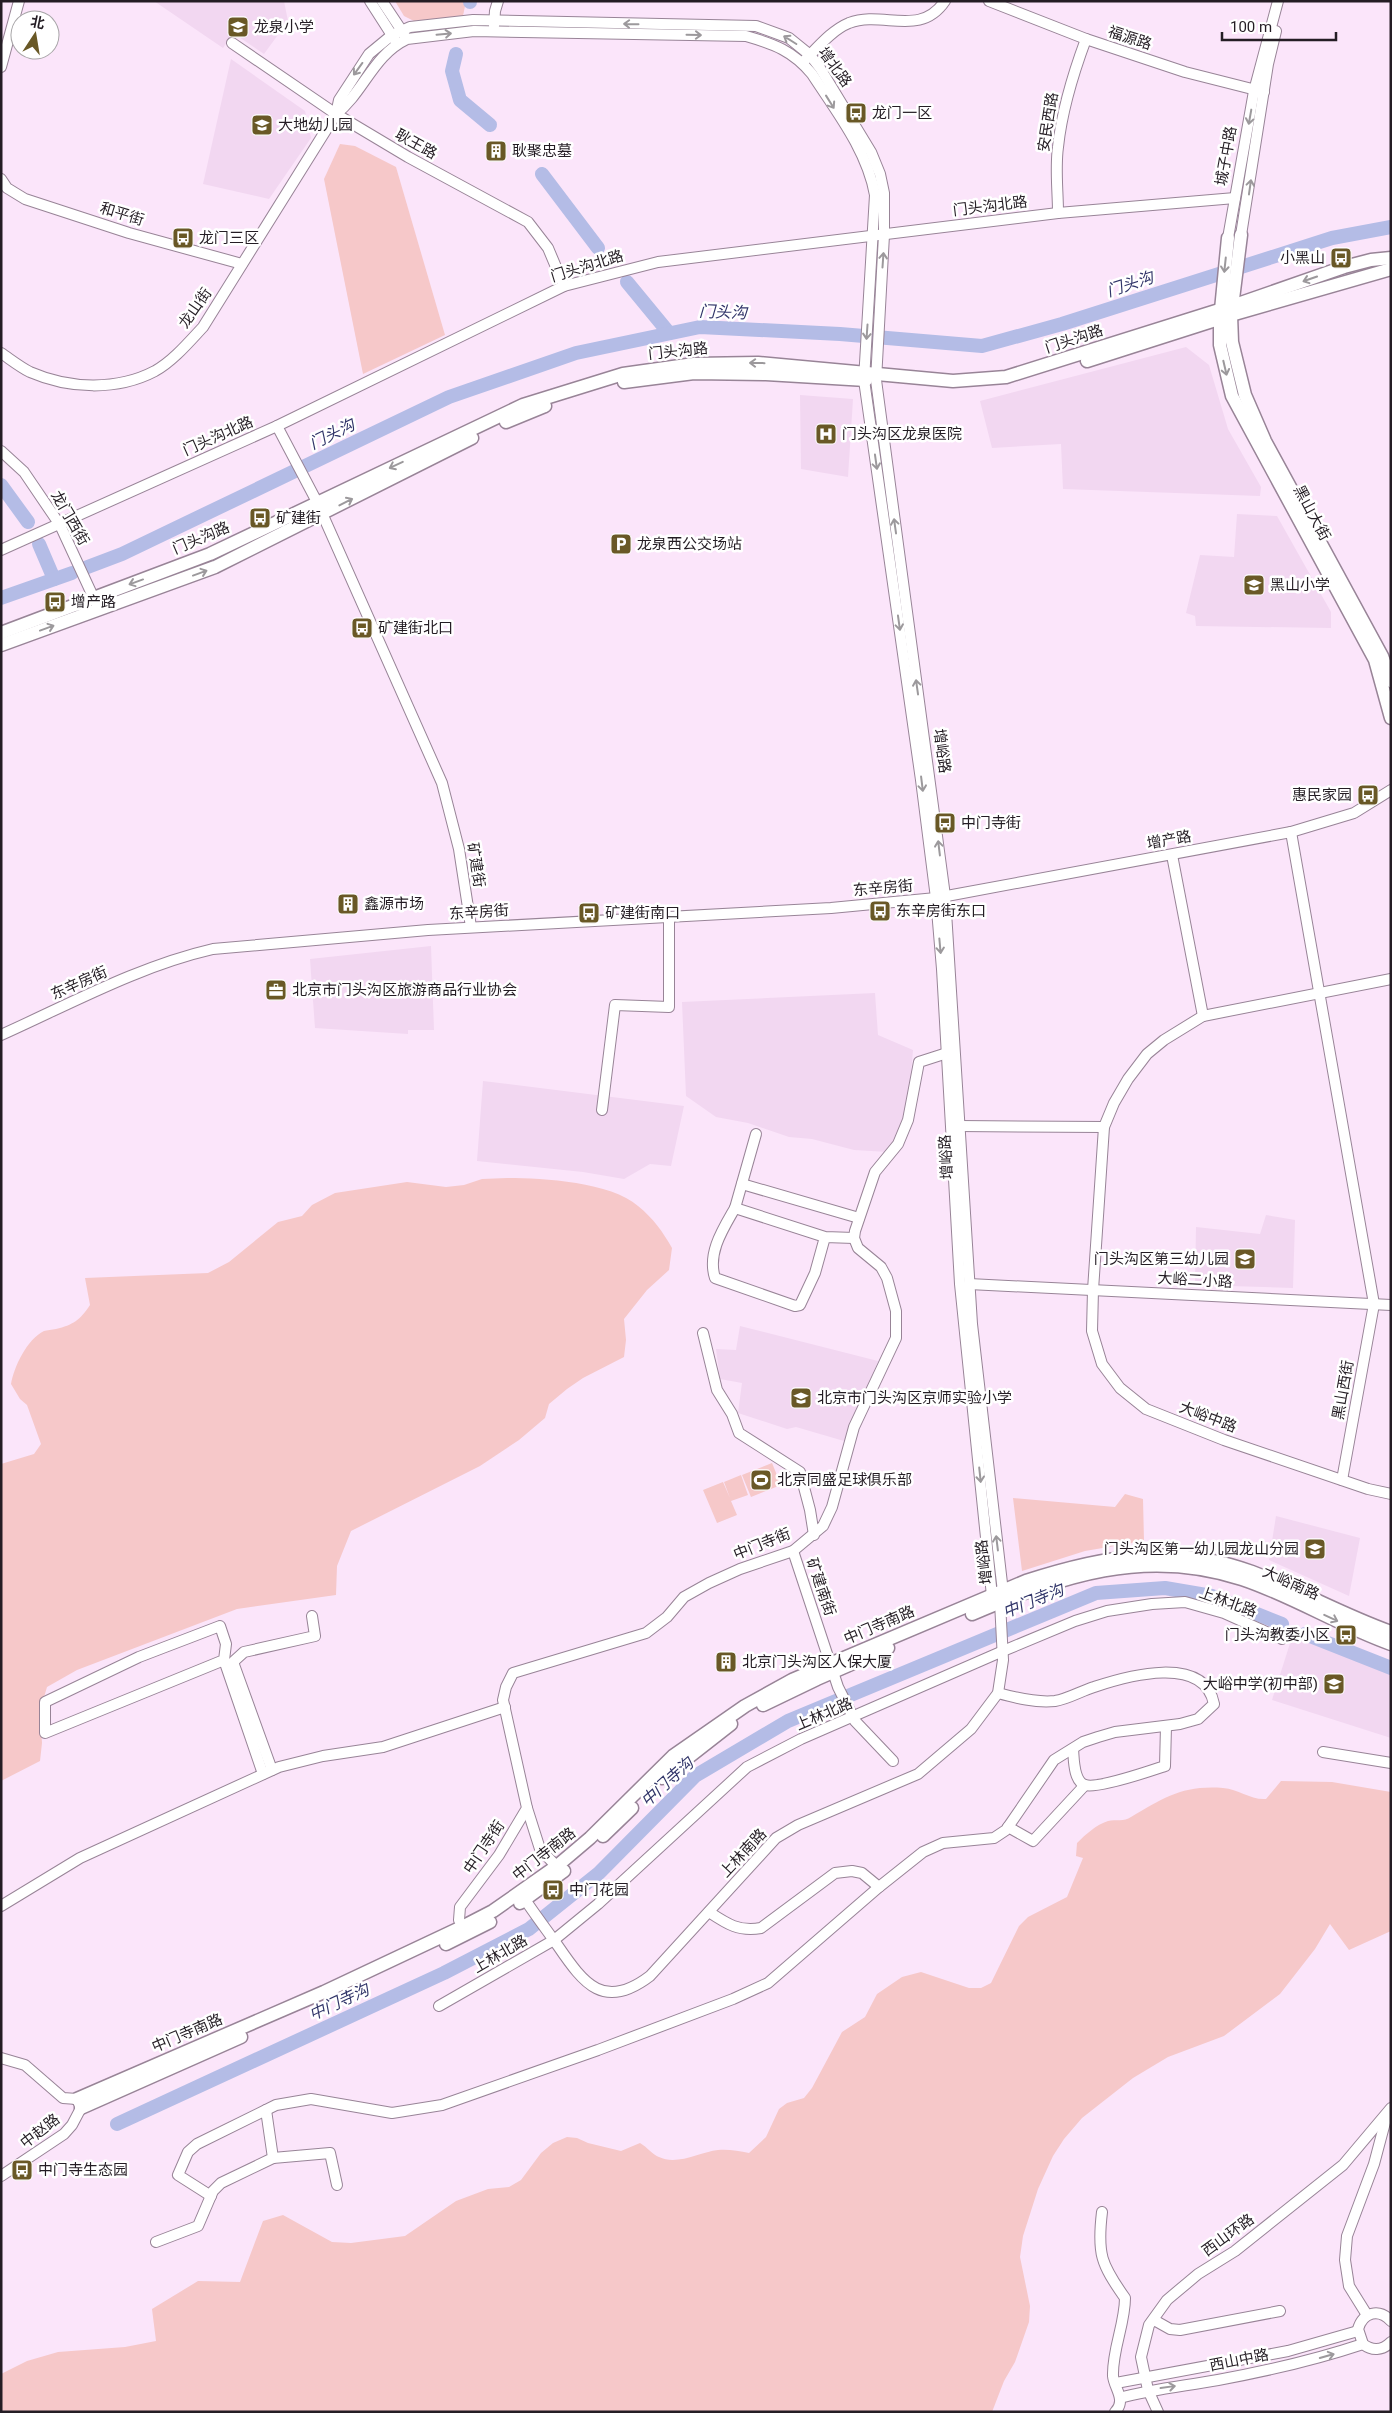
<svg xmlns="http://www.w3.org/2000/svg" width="1392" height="2413" viewBox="0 0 1392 2413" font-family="Roboto,'Noto Sans SC',sans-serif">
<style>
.built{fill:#f2d7f1}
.green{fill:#f6c8c9}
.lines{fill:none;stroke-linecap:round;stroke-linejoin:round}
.river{stroke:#b4bce6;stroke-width:14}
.minor-casing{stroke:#988497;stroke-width:12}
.major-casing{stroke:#988497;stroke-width:15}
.minor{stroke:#fff;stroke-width:10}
.major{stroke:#fff;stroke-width:12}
.oneway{stroke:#9c999c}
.labels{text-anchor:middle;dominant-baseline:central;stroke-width:5;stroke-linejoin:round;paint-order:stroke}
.poi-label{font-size:15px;fill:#241d24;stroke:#fff;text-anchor:start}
.street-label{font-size:15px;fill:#241d24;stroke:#fff}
.water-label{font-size:16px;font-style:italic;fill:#313569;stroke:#fff}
</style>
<rect width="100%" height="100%" fill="#fbe5fa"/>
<!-- built -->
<g class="built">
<polygon points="154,1 284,1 288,21 264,54 233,33 223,48"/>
<polygon points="231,59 305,111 311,138 269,199 203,184"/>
<polygon points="1186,347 1209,365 1228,429 1261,487 1260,496 1063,489 1061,444 992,448 980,401"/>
<polygon points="800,395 853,399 848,477 801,469"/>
<polygon points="1237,514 1277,516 1331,612 1331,628 1196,626 1195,616 1186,613 1200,555 1234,557"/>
<polygon points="431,946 434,1030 408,1030 408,1034 315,1028 310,959"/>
<polygon points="875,993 878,1035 913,1050 910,1086 902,1124 888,1152 854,1150 812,1139 789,1137 748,1123 716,1117 686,1096 682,1002"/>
<polygon points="483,1081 684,1106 671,1166 650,1164 624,1179 583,1172 477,1161"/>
<polygon points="1266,1215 1295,1220 1293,1288 1195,1285 1196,1227 1260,1234"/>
<polygon points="740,1326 878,1361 844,1441 796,1427 787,1429 738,1413 742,1383 720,1379 716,1349 736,1350"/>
<polygon points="1276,1516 1360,1538 1349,1596 1269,1560"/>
<polygon points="1292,1637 1391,1669 1391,1738 1272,1700"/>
</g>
<!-- green -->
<g class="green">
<polygon points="395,1 466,1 463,16 414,21 404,16"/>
<polygon points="340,144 355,146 396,167 445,335 363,374 324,179"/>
<path d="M507 1178C542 1178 611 1182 638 1206 653 1218 663 1232 672 1248L669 1270 647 1290 624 1319 626 1340 624 1357 583 1378 567 1389 549 1404 545 1418 519 1440 480 1466 351 1531 337 1566 336 1595 237 1609 77 1670 47 1687 40 1711 42 1743 40 1761 1 1781V1464L34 1454 41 1444 27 1405 20 1399 11 1384C14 1367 27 1339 44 1331 47 1330 52 1330 56 1329 73 1325 80 1320 90 1305L85 1278 208 1273 229 1262 278 1222 302 1216 312 1205 335 1193 407 1182 446 1187 464 1185 482 1179Z"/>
<polygon points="772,1463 781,1485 751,1497 742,1475"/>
<polygon points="741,1475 748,1495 731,1501 737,1515 717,1523 703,1490 723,1482 730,1498 724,1482"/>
<polygon points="1125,1494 1143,1499 1144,1541 1085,1551 1022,1571 1013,1498 1115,1507"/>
<path d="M1281 1781 1332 1782 1391 1792V1931L1349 1950 1330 1924 1315 1949 1280 1994 1224 2036 1168 2057 1133 2078 1082 2118 1064 2139 1053 2156 1038 2189 1023 2236 1020 2257 1030 2306 1029 2322 1015 2362 1004 2381 992 2412H1V2374L27 2361 58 2352 125 2347 156 2341 152 2309 198 2281 240 2282 263 2221 283 2215 332 2242 351 2243 405 2236 456 2201 488 2189 509 2187 521 2180 541 2153 553 2143 567 2137 577 2138 588 2143 621 2151 640 2143C647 2147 653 2155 659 2157 677 2166 700 2152 718 2150 728 2149 739 2151 749 2153L766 2137 779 2109 787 2103 804 2098 812 2088 842 2032 865 2017 877 1994 902 1977 921 1972 969 1988H981L991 1983 1019 1926 1028 1917 1067 1897 1083 1858 1076 1856 1077 1843C1086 1834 1096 1825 1108 1821 1116 1819 1124 1822 1131 1817 1164 1798 1182 1785 1223 1788 1239 1789 1250 1800 1266 1799Z"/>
</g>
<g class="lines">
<!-- river -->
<g class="river">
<polyline points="470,2 470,1"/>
<polyline points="456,54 452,71 460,100 490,125"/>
<polyline points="542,174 598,248"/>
<polyline points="627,282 669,333"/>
<polyline points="1,485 28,522"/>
<polyline points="39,544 54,579"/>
<polyline points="85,568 122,554 449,397 576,353 700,327 840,334 982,346 1062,324 1332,238 1391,227"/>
<polyline points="1,598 72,573"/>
<polyline points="1305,1634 1391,1668"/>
<polyline points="117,2124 444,1973 529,1929 599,1873 695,1776 788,1721 1096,1593 1165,1588 1212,1596 1282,1624"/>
</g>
<!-- minor casing -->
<g class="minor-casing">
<g id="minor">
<polyline points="370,1 395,40"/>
<polyline points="382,1 404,34"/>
<polyline points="989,1 1086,39 1185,72 1264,92"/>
<polyline points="494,26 495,11 498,1"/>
<polyline points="232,43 336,114 408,157 528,222 548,248 564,286"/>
<path d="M805 60C818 47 832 30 849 23 883 10 920 38 945 1"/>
<polyline points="1,67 19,1"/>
<path d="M336 114 339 100 369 54 392 35 410 27 473 20 756 26 789 38 810 55 820 68 871 152 880 174 884 193V235L876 380 945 896 972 1324 1003 1592 1000 1602 1003 1660 998 1693 971 1729 918 1774 798 1825 776 1838 650 1976C604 2011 584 1984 558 1946 546 1929 533 1912 522 1895"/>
<polyline points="1,179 7,188 25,199 129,233 242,264"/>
<path d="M1058 213C1058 191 1055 169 1058 147 1062 109 1073 74 1086 39"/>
<polyline points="1241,235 1268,64 1276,31"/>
<polyline points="1228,238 1254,91 1278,1"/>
<path d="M1 353C10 359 20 367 30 372 69 389 117 391 155 371 173 361 189 342 203 327L336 114C364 92 373 55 407 39L474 31 746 36C774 44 793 51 812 74 836 111 867 150 875 195L864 380 921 780 936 898 942 969 960 1284 992 1596 996 1599"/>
<polyline points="277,426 317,502 442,783 459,849 471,927"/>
<polyline points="1,451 24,472 60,525 96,603"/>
<polyline points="1,550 277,426 564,286 658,262 1058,213 1235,198"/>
<polyline points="1291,832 1374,1304 1342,1480"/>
<polyline points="1172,855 1203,1016"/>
<polyline points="1391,979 1203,1016 1164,1040 1147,1054 1128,1079 1114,1103 1104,1127 1093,1290 1092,1331 1102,1364 1120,1388 1146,1409 1224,1440 1368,1489 1391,1494"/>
<path d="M1 1035C70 1004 139 966 213 949L428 930 831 908 936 898 1291 832 1354 813 1391 790"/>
<polyline points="602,1110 615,1005 669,1007 669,917"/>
<polyline points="959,1126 1104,1127"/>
<polyline points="742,1184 859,1218"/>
<polyline points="735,1208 756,1134"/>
<path d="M825 1237 815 1273 800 1305 795 1306 715 1278C707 1253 723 1229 735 1208L825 1237 854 1238"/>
<polyline points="969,1284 1391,1305"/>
<polyline points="703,1333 717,1390 732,1414 739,1433 800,1472 810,1510 814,1535"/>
<polyline points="793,1551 838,1687 855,1721 893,1761"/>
<polyline points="224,1660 226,1644 220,1626 139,1657 45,1702 45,1733 224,1660 263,1774"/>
<path d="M1073 1749C1074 1758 1073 1781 1085 1785 1098 1789 1150 1771 1165 1766L1166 1726"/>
<polyline points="1323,1752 1391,1763"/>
<polyline points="272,1770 233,1662 244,1652 315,1636 312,1616"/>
<polyline points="527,1808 540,1849 562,1872"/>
<polyline points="1008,1827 1033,1841 1085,1785"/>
<polyline points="1,1906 80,1858 279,1767 323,1756 383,1747 505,1707"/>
<path d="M709 1912C727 1924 739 1932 761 1928L835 1873 852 1871 862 1873 879 1887"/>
<polyline points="465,1932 459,1920 460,1907 499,1855 527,1808 503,1700 506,1687 513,1673 646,1633 667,1617 684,1597 709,1583 740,1569 793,1551 823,1526 832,1507 854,1427 896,1338 896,1311 887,1278 881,1267 858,1248 854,1238 855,1231 875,1172 898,1144 908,1120 919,1062 947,1053"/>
<polyline points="439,2006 554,1940 598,1904 747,1767 801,1739 1003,1651 1075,1621 1107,1611 1152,1604 1185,1602 1224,1613 1282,1639"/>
<polyline points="1,2058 25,2065 63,2098 77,2099 81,2108 72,2125 64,2134 1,2176"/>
<polyline points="273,2158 330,2153 337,2185"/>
<path d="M211 2196 178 2175 188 2152 197 2144 276 2105 311 2099 392 2113 442 2105 598 2050 733 1999 768 1983 879 1887 923 1852 943 1843 994 1838 1006 1830 1054 1760 1083 1742 1098 1737 1115 1732 1180 1724 1198 1719 1214 1704C1204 1654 1127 1676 1094 1687 1081 1691 1068 1699 1055 1701 1036 1703 1016 1698 998 1693"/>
<path d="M1102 2212C1097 2254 1101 2264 1125 2298 1125 2324 1112 2350 1113 2376 1114 2388 1127 2400 1115 2412"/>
<polyline points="156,2242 198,2226 213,2191 221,2183 273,2158 266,2110"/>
<polyline points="1367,2315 1349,2286 1345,2260 1347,2236 1374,2164 1387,2115"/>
<polyline points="1154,2320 1170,2329 1180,2330 1280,2311"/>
<path d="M1391 2321C1379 2308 1363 2312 1358 2329L1363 2344C1372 2351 1382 2351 1391 2342"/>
<polyline points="1116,2383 1288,2351 1358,2331"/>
<path d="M1120 2398C1152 2389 1185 2386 1218 2380 1267 2371 1315 2360 1363 2344"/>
<polyline points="1158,2412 1148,2390 1141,2357 1149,2325 1167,2300 1198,2274 1235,2251 1343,2165 1391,2108"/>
</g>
</g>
<!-- major casing -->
<g class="major-casing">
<g id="major">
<polyline points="1241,235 1231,315 1232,342 1245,395 1265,441 1382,656 1391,681"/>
<polyline points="1228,238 1220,320 1220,345 1232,396 1375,660 1391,718"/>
<polyline points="1087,361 1231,315 1391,269"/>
<polyline points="624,382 694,373 766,374 866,380"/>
<polyline points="506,422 545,406"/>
<polyline points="1,633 210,554 523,405 623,374 694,364 758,363 953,381 1006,377 1232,306 1344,267 1371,260 1391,258"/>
<polyline points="1,645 215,567 472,438"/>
<path d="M972 1614C1062 1576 1144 1547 1242 1579 1293 1596 1340 1626 1391 1644"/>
<polyline points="763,1705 817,1679 888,1648"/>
<polyline points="662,1778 731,1724"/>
<polyline points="603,1836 632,1808"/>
<polyline points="520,1903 564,1871"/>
<polyline points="446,1944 490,1922"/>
<path d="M77 2099 324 1992 462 1927 493 1911 557 1866 590 1838 673 1756 745 1706 792 1680 1026 1581C1103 1556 1173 1543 1252 1572 1299 1590 1343 1615 1391 1632"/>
<polyline points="81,2108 241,2037"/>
</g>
</g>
<!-- minor -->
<use href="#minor" class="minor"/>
<!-- major -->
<use href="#major" class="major"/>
</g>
<!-- one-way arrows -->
<defs><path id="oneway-shaft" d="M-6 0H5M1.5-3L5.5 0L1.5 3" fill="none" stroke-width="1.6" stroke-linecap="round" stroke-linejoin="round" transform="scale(1.25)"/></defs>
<g class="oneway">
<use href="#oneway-shaft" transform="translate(631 24) rotate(-179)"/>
<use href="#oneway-shaft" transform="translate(444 34) rotate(-5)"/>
<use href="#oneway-shaft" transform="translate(694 35) rotate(1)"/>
<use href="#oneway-shaft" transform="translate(790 40) rotate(-148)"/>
<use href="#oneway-shaft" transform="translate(358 69) rotate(126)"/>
<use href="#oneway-shaft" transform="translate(830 102) rotate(58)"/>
<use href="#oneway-shaft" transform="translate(1250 117) rotate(100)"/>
<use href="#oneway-shaft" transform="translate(1250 187) rotate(-82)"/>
<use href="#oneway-shaft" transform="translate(883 260) rotate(-86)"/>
<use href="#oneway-shaft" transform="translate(1225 265) rotate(96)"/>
<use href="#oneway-shaft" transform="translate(1310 279) rotate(161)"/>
<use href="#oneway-shaft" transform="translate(867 332) rotate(94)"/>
<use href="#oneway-shaft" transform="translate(757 363) rotate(-179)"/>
<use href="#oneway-shaft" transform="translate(1225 368) rotate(77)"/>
<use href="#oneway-shaft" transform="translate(876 462) rotate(82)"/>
<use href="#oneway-shaft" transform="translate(396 465) rotate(155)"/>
<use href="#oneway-shaft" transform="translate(346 502) rotate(-27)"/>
<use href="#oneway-shaft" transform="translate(895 526) rotate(-98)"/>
<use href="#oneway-shaft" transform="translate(200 573) rotate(-20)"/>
<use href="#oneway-shaft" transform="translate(136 582) rotate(160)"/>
<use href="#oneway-shaft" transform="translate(899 623) rotate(82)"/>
<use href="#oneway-shaft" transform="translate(47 628) rotate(-20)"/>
<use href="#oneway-shaft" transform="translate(917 687) rotate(-98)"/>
<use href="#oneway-shaft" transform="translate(922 784) rotate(83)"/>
<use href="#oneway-shaft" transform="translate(939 848) rotate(-97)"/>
<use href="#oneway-shaft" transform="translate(940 946) rotate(85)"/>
<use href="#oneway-shaft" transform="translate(980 1475) rotate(84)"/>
<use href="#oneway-shaft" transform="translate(997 1543) rotate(-97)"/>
<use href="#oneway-shaft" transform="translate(1331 1618) rotate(25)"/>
<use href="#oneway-shaft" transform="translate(1327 2356) rotate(-16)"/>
<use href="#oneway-shaft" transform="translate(1168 2387) rotate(-8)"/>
</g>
<!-- icons -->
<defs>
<g id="school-square" transform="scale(1.125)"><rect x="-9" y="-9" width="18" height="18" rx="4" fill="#695826" stroke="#fff"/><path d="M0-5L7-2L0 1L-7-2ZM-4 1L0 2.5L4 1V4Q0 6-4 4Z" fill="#fff"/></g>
<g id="bus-square" transform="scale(1.125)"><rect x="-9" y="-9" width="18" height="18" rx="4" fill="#695826" stroke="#fff"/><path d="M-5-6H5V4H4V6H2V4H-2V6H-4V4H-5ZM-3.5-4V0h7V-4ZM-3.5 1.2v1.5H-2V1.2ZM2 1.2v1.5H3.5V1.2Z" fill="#fff"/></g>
<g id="building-square" transform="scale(1.125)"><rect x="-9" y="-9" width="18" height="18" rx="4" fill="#695826" stroke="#fff"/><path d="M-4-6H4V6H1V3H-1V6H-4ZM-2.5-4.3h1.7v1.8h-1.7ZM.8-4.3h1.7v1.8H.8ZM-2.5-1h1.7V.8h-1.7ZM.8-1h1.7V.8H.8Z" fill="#fff"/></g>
<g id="hospital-square" transform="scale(1.125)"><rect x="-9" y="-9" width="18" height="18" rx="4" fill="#695826" stroke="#fff"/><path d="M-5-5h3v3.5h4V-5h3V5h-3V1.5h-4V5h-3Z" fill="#fff"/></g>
<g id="parking-square" transform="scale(1.125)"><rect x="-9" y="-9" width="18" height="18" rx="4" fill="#695826" stroke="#fff"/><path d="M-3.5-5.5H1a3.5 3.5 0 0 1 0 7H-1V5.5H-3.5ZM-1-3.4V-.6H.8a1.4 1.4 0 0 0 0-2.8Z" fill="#fff"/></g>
<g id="office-square" transform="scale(1.125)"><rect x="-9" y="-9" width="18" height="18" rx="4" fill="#695826" stroke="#fff"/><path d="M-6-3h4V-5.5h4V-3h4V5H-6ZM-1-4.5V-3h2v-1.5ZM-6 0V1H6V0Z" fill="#fff"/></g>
<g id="stadium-square" transform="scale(1.125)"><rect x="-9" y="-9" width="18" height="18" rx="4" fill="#695826" stroke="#fff"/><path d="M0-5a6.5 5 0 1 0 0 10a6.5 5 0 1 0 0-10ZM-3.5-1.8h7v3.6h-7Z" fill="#fff"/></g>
</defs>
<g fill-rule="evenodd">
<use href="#school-square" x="238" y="27"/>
<use href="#bus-square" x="856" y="113"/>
<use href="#school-square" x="262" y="125"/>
<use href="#building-square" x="496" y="151"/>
<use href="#bus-square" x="183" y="238"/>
<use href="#bus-square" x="1341" y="258"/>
<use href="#hospital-square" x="826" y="434"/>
<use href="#bus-square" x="260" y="518"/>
<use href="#parking-square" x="621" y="544"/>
<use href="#school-square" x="1254" y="585"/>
<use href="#bus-square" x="55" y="602"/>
<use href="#bus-square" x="362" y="628"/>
<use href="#bus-square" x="1368" y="795"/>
<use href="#bus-square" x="945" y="823"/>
<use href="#building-square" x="348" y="904"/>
<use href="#bus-square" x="880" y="911"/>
<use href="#bus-square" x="589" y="913"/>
<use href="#office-square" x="276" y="990"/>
<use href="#school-square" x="1245" y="1259"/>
<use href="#school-square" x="801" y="1398"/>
<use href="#stadium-square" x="761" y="1480"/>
<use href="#school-square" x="1315" y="1549"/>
<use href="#bus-square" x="1346" y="1635"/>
<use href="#building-square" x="726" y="1662"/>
<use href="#school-square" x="1334" y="1684"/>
<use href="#bus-square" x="553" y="1890"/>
<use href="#bus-square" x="22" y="2170"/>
</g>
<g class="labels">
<!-- poi labels -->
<g class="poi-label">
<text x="254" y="27">龙泉小学</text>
<text x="872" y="113">龙门一区</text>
<text x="278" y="125">大地幼儿园</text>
<text x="512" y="151">耿聚忠墓</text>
<text x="199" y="238">龙门三区</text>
<text x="1325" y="258" text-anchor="end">小黑山</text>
<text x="842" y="434">门头沟区龙泉医院</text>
<text x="276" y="518">矿建街</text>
<text x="637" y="544">龙泉西公交场站</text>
<text x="1270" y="585">黑山小学</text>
<text x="71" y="602">增产路</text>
<text x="378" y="628">矿建街北口</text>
<text x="1352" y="795" text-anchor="end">惠民家园</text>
<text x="961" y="823">中门寺街</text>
<text x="364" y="904">鑫源市场</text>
<text x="896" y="911">东辛房街东口</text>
<text x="605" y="913">矿建街南口</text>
<text x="292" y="990">北京市门头沟区旅游商品行业协会</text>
<text x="1229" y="1259" text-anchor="end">门头沟区第三幼儿园</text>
<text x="817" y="1398">北京市门头沟区京师实验小学</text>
<text x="777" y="1480">北京同盛足球俱乐部</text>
<text x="1299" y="1549" text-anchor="end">门头沟区第一幼儿园龙山分园</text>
<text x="1330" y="1635" text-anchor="end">门头沟教委小区</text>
<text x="742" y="1662">北京门头沟区人保大厦</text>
<text x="1318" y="1684" text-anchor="end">大峪中学(初中部)</text>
<text x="569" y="1890">中门花园</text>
<text x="38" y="2170">中门寺生态园</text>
</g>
<!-- street labels -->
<g class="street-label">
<text transform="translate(1130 38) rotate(18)">福源路</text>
<text transform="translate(835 67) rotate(54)">增北路</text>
<text transform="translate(1048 122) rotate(-81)">安民西路</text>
<text transform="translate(416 144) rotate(29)">耿王路</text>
<text transform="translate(1226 156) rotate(-80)">城子中路</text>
<text transform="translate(990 206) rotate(-7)">门头沟北路</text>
<text transform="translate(122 214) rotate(17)">和平街</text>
<text transform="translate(587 266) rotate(-17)">门头沟北路</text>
<text transform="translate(195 308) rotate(-55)">龙山街</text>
<text transform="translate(1074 339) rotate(-18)">门头沟路</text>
<text transform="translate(678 351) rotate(-6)">门头沟路</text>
<text transform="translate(218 436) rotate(-24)">门头沟北路</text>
<text transform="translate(1312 513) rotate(62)">黑山大街</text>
<text transform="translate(70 518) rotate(60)">龙门西街</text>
<text transform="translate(201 538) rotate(-23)">门头沟路</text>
<text transform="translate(942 751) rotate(82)">增峪路</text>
<text transform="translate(1169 840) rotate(-10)">增产路</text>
<text transform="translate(476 865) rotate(81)">矿建街</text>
<text transform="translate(883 888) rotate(-5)">东辛房街</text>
<text transform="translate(479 912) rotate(-4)">东辛房街</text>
<text transform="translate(79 983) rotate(-24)">东辛房街</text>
<text transform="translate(946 1157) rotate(-93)">增峪路</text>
<text transform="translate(1195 1280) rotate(3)">大峪二小路</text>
<text transform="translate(1343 1390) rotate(-80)">黑山西街</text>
<text transform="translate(1208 1417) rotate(21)">大峪中路</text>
<text transform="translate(762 1544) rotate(-22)">中门寺街</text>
<text transform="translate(984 1562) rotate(-97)">增峪路</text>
<text transform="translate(1291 1583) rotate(24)">大峪南路</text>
<text transform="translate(821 1587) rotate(71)">矿建南街</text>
<text transform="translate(1228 1602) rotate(20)">上林北路</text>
<text transform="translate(879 1625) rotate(-23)">中门寺南路</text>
<text transform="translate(824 1714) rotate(-23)">上林北路</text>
<text transform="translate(484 1847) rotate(-56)">中门寺街</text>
<text transform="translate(743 1853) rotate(-47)">上林南路</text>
<text transform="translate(544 1854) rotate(-38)">中门寺南路</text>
<text transform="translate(500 1954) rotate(-30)">上林北路</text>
<text transform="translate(187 2033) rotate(-23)">中门寺南路</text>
<text transform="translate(40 2131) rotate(-38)">中赵路</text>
<text transform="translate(1228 2235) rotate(-36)">西山环路</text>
<text transform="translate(1239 2360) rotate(-11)">西山中路</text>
</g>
<!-- water labels -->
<g class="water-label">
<text transform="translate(1130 284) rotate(-18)">门头沟</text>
<text transform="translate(723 312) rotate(2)">门头沟</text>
<text transform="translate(332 434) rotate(-26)">门头沟</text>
<text transform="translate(1033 1601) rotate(-22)">中门寺沟</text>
<text transform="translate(667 1782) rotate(-42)">中门寺沟</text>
<text transform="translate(339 2002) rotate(-25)">中门寺沟</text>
</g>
</g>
<!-- border -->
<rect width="1392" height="2413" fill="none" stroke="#241d24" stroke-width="5"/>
<!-- north arrow -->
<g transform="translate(35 35) rotate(12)"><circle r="24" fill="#ffffff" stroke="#a7a5a7"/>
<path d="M0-4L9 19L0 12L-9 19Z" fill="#695826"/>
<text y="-8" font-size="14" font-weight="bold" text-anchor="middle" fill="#241d24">北</text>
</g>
<!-- scale -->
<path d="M1222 32v8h114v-8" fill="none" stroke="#241d24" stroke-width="2.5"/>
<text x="1230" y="32" font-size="15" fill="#241d24" stroke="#ffffff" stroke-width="4" paint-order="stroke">100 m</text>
</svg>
